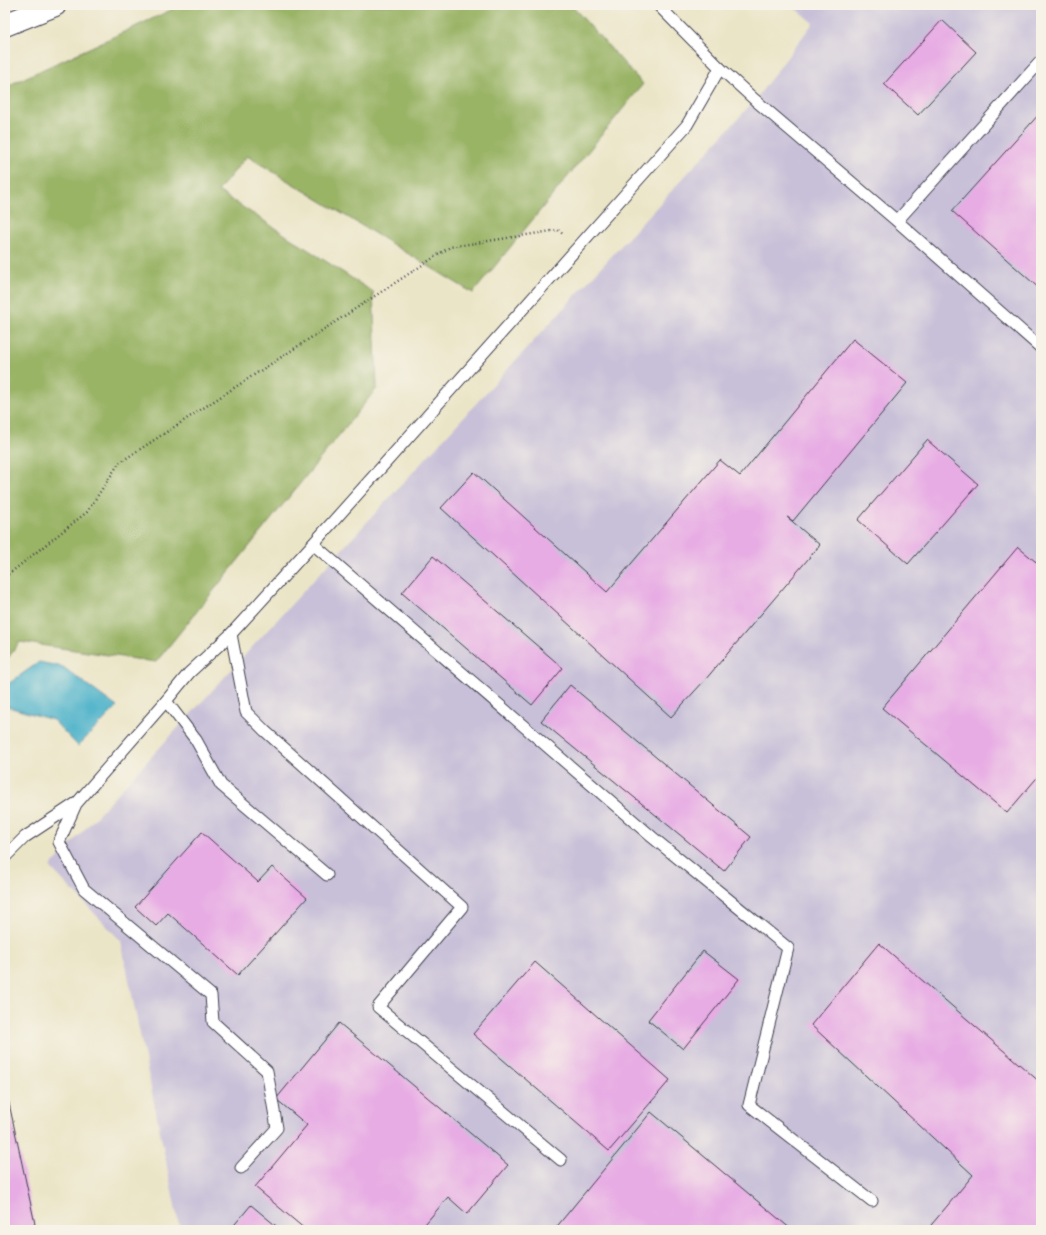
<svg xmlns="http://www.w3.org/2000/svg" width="1046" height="1235" viewBox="0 0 1046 1235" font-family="'Shantell Sans',sans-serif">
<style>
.industrial{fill:#c8c0d8}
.forest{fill:#9ab466;stroke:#5e6b50}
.water{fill:#4ab1c9;stroke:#366a82}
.building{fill:#e7ace4}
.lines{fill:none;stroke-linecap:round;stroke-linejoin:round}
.service-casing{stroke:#403f50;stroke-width:13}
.minor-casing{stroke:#403f50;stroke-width:24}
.path{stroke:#403f50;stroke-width:2.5;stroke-dasharray:1 3;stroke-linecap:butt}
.service{stroke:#fff;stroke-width:11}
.minor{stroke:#fff;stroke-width:22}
</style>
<rect width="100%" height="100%" fill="#f7f3e8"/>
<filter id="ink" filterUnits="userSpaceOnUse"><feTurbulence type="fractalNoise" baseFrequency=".025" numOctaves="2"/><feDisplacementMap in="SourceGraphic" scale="8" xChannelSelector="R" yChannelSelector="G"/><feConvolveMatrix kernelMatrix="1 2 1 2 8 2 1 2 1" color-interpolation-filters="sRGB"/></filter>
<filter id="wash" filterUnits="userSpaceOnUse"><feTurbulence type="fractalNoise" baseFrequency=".012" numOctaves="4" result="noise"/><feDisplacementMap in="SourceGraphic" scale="16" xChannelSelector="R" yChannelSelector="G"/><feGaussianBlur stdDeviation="0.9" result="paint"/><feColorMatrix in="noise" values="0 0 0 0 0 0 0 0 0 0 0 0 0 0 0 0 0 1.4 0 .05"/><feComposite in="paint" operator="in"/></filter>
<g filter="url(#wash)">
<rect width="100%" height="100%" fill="#ebe5c7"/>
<!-- industrial -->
<polygon class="industrial" points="791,5 1041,5 1041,1230 180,1230 121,941 50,867 755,100 813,23"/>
<!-- forest -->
<polygon class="forest" points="182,5 571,5 643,84 473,293 247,156 218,191 373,292 377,388 156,662 20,642 5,662 5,87"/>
<!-- water -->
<polygon class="water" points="39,662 63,667 117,707 78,746 53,720 5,706 5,688 8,684"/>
<g id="blocks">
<!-- building -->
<g class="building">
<polygon points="942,20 976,52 918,115 884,84"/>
<polygon points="1041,112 1041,290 952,211"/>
<polygon points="853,339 907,383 793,521 787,517 820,545 705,680 671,717 441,508 474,472 607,592 720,460 740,476"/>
<polygon points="927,440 978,484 908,564 858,520"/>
<polygon points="1018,547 1041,566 1041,773 1007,813 882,708"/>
<polygon points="433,556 563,668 532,705 402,593"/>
<polygon points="570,685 751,837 724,871 541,721"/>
<polygon points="202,832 258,882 272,867 307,898 238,975 168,913 156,926 135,907"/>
<polygon points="879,943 1041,1083 1041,1230 927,1230 973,1175 811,1025"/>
<polygon points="703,951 739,979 683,1049 648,1020"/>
<polygon points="535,962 670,1080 609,1151 473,1034"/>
<polygon points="339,1023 508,1165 467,1214 448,1197 420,1230 306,1230 255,1187 307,1125 276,1099"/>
<polygon points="7,1094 35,1224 24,1230 5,1230 5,1095"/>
<polygon points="651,1112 792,1230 554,1230"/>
<polygon points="251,1205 281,1230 230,1230"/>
</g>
</g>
</g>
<g filter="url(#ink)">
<use href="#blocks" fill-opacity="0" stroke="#403f50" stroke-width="1"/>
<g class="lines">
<!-- service casing -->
<g class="service-casing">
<g id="service">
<polyline points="658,5 720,68 755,100 897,221 1041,348"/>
<polyline points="897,221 1041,61"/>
<polyline points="313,544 652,837 788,948 749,1105 872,1201"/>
<polyline points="231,634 246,712 265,731 462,907 378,1007 561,1160"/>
<polyline points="166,701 76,804 59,842 84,889 211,995 213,1022 267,1071 277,1128 241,1168"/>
<polyline points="5,857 25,837 75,804"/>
<polyline points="327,875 221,785 196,740 166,701 189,673 231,634 313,544 687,125 720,68"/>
</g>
</g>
<!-- minor casing -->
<g class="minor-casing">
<polyline id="minor" points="5,25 55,5"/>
</g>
<!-- path -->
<polyline class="path" points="5,577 87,512 119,463 450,247 558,230 564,235"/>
<!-- service -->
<use href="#service" class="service"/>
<!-- minor -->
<use href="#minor" class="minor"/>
</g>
</g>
<!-- margin -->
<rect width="1046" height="1235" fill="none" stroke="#f7f3e8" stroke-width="20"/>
</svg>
